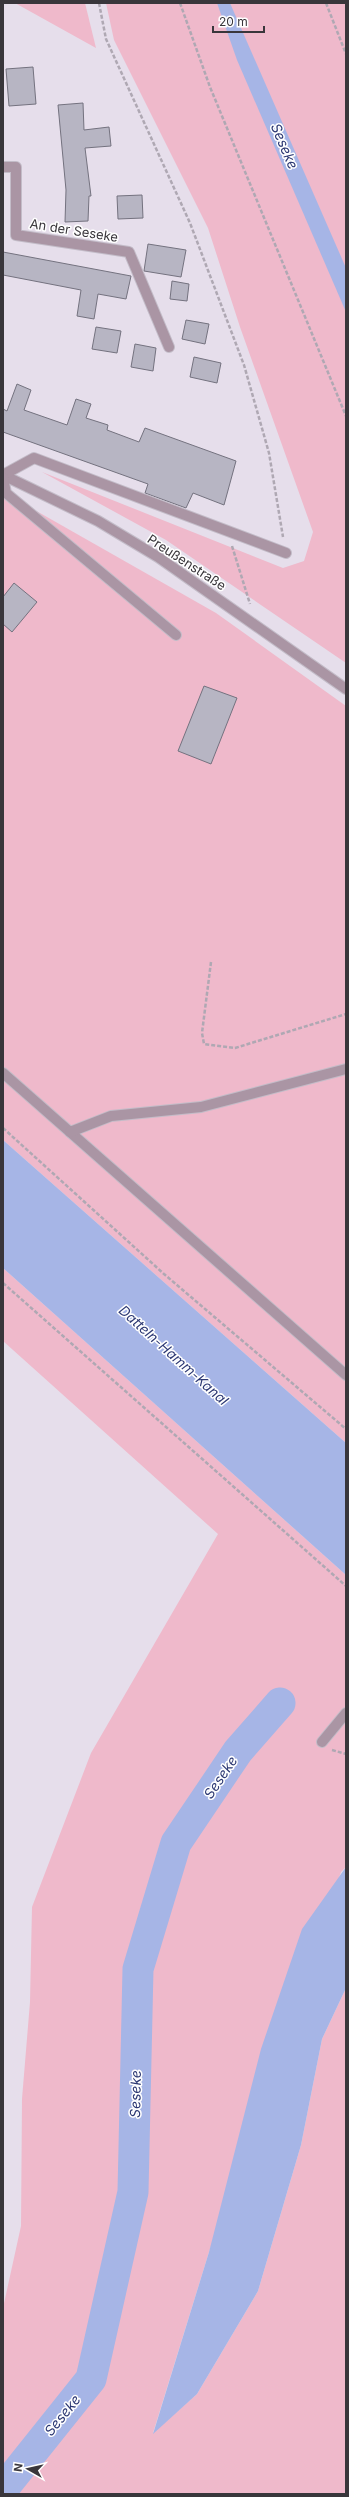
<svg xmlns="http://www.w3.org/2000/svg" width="349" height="2497" viewBox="0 0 349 2497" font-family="Inter,sans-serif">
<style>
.green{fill:#efb9cb}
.water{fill:#a6b5e6}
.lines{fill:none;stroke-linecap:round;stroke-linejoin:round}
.river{stroke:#a6b5e6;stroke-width:31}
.building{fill:#b7b5c3;stroke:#74727f}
.minor-casing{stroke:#c3bcc8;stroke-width:12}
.path{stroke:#afa8b3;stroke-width:2.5;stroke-dasharray:4 2;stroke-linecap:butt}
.minor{stroke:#aa95a4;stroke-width:10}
.labels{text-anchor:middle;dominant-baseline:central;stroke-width:3;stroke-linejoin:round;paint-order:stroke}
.street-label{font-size:13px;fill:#39363b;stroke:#fff}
.water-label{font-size:14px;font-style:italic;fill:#2c3873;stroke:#fff}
</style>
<rect width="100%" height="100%" fill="#e6deeb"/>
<!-- green -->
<g class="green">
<polygon points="15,3 85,3 96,48"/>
<polygon points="106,3 346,3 346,663 166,540 42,472 283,568 304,561 313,532 240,327 208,228 114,40"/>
<polygon points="3,492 216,613 346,706 346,1443 3,1140"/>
<polygon points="3,1268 346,1575 346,1867 341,1872 209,2252 153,2433 197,2394 258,2291 301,2145 322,2039 346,1988 346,2494 3,2494 3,2308 21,2226 22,2099 30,2002 32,1907 91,1753 218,1534 3,1341"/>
</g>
<!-- water -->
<g class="water">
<polygon points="217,3 230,3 346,268 346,312 237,60"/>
<polygon points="3,1140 346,1443 346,1575 3,1268"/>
<polygon points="346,1867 346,1988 322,2039 301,2145 258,2291 197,2394 153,2434 209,2252 261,2049 302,1929"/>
</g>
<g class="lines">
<!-- river -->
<polyline class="river" points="3,2489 91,2379 133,2192 138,1969 176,1843 238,1751 280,1703"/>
</g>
<!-- building -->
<g class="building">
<polygon points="33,67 36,104 9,106 6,69"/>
<polygon points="83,103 84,130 109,127 111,146 85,148 91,196 89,196 88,221 65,222 66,190 58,105"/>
<polygon points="142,195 143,218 118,219 117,196"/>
<polygon points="148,244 186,250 181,277 144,271"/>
<polygon points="3,252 131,276 126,299 98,294 94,319 77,316 81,290 3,275"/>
<polygon points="172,281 189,284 187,301 170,299"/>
<polygon points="186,320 209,324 205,344 182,339"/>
<polygon points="96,327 121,331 117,353 92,349"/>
<polygon points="135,344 156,348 153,371 131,367"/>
<polygon points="194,357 221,363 217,383 190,377"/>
<polygon points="17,384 31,390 24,410 67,425 76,399 91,404 86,418 108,425 107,430 139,442 145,428 236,461 224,505 193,493 186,508 145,493 148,484 3,432 3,409 7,411"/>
<polygon points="14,583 37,602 12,632 3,624 3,597"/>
<polygon points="204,686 237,698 211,764 178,751"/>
</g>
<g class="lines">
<!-- minor casing -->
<g class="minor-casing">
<g id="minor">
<polyline points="3,167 16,167 16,235 129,252 169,347"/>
<polyline points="3,475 98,521 158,557 346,689"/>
<polyline points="3,475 34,458 286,553"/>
<polyline points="3,478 6,493 176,635"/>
<polyline points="3,1073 346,1375"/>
<polyline points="70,1132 111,1116 201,1107 346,1069"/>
<polyline points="322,1742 346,1713"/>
</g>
</g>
<!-- path -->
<g class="path">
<polyline points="99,3 106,39 190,223 244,365 269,453 283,537"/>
<polyline points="180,3 210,87 346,416"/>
<polyline points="326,3 346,54"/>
<polyline points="232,546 250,604"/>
<polyline points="211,962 202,1033 204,1044 235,1048 346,1014"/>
<polyline points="3,1128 164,1274 346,1429"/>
<polyline points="3,1283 346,1586"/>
<polyline points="332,1750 346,1754"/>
</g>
<!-- minor -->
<use href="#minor" class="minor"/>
</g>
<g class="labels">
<!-- street labels -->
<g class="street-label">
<text transform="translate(74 230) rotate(9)">An der Seseke</text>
<text transform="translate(187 562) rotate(33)">Preußenstraße</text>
</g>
<!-- water labels -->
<g class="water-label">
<text transform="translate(285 146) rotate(67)">Seseke</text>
<text transform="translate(174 1355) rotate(42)">Datteln-Hamm-Kanal</text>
<text transform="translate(220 1777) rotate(-56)">Seseke</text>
<text transform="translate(135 2094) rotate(-89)">Seseke</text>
<text transform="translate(62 2415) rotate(-51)">Seseke</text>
</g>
</g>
<!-- border -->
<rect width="349" height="2497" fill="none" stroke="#39363b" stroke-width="8"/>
<!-- north arrow -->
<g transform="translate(28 2469) rotate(278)" stroke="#ffffff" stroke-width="3" paint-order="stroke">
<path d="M0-3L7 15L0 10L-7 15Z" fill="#39363b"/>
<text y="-6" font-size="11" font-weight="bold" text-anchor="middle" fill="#39363b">N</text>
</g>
<!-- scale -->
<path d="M213 26v6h51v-6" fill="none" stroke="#39363b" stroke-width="2"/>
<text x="219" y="26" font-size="12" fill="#39363b" stroke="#ffffff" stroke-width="3" paint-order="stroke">20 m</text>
</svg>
